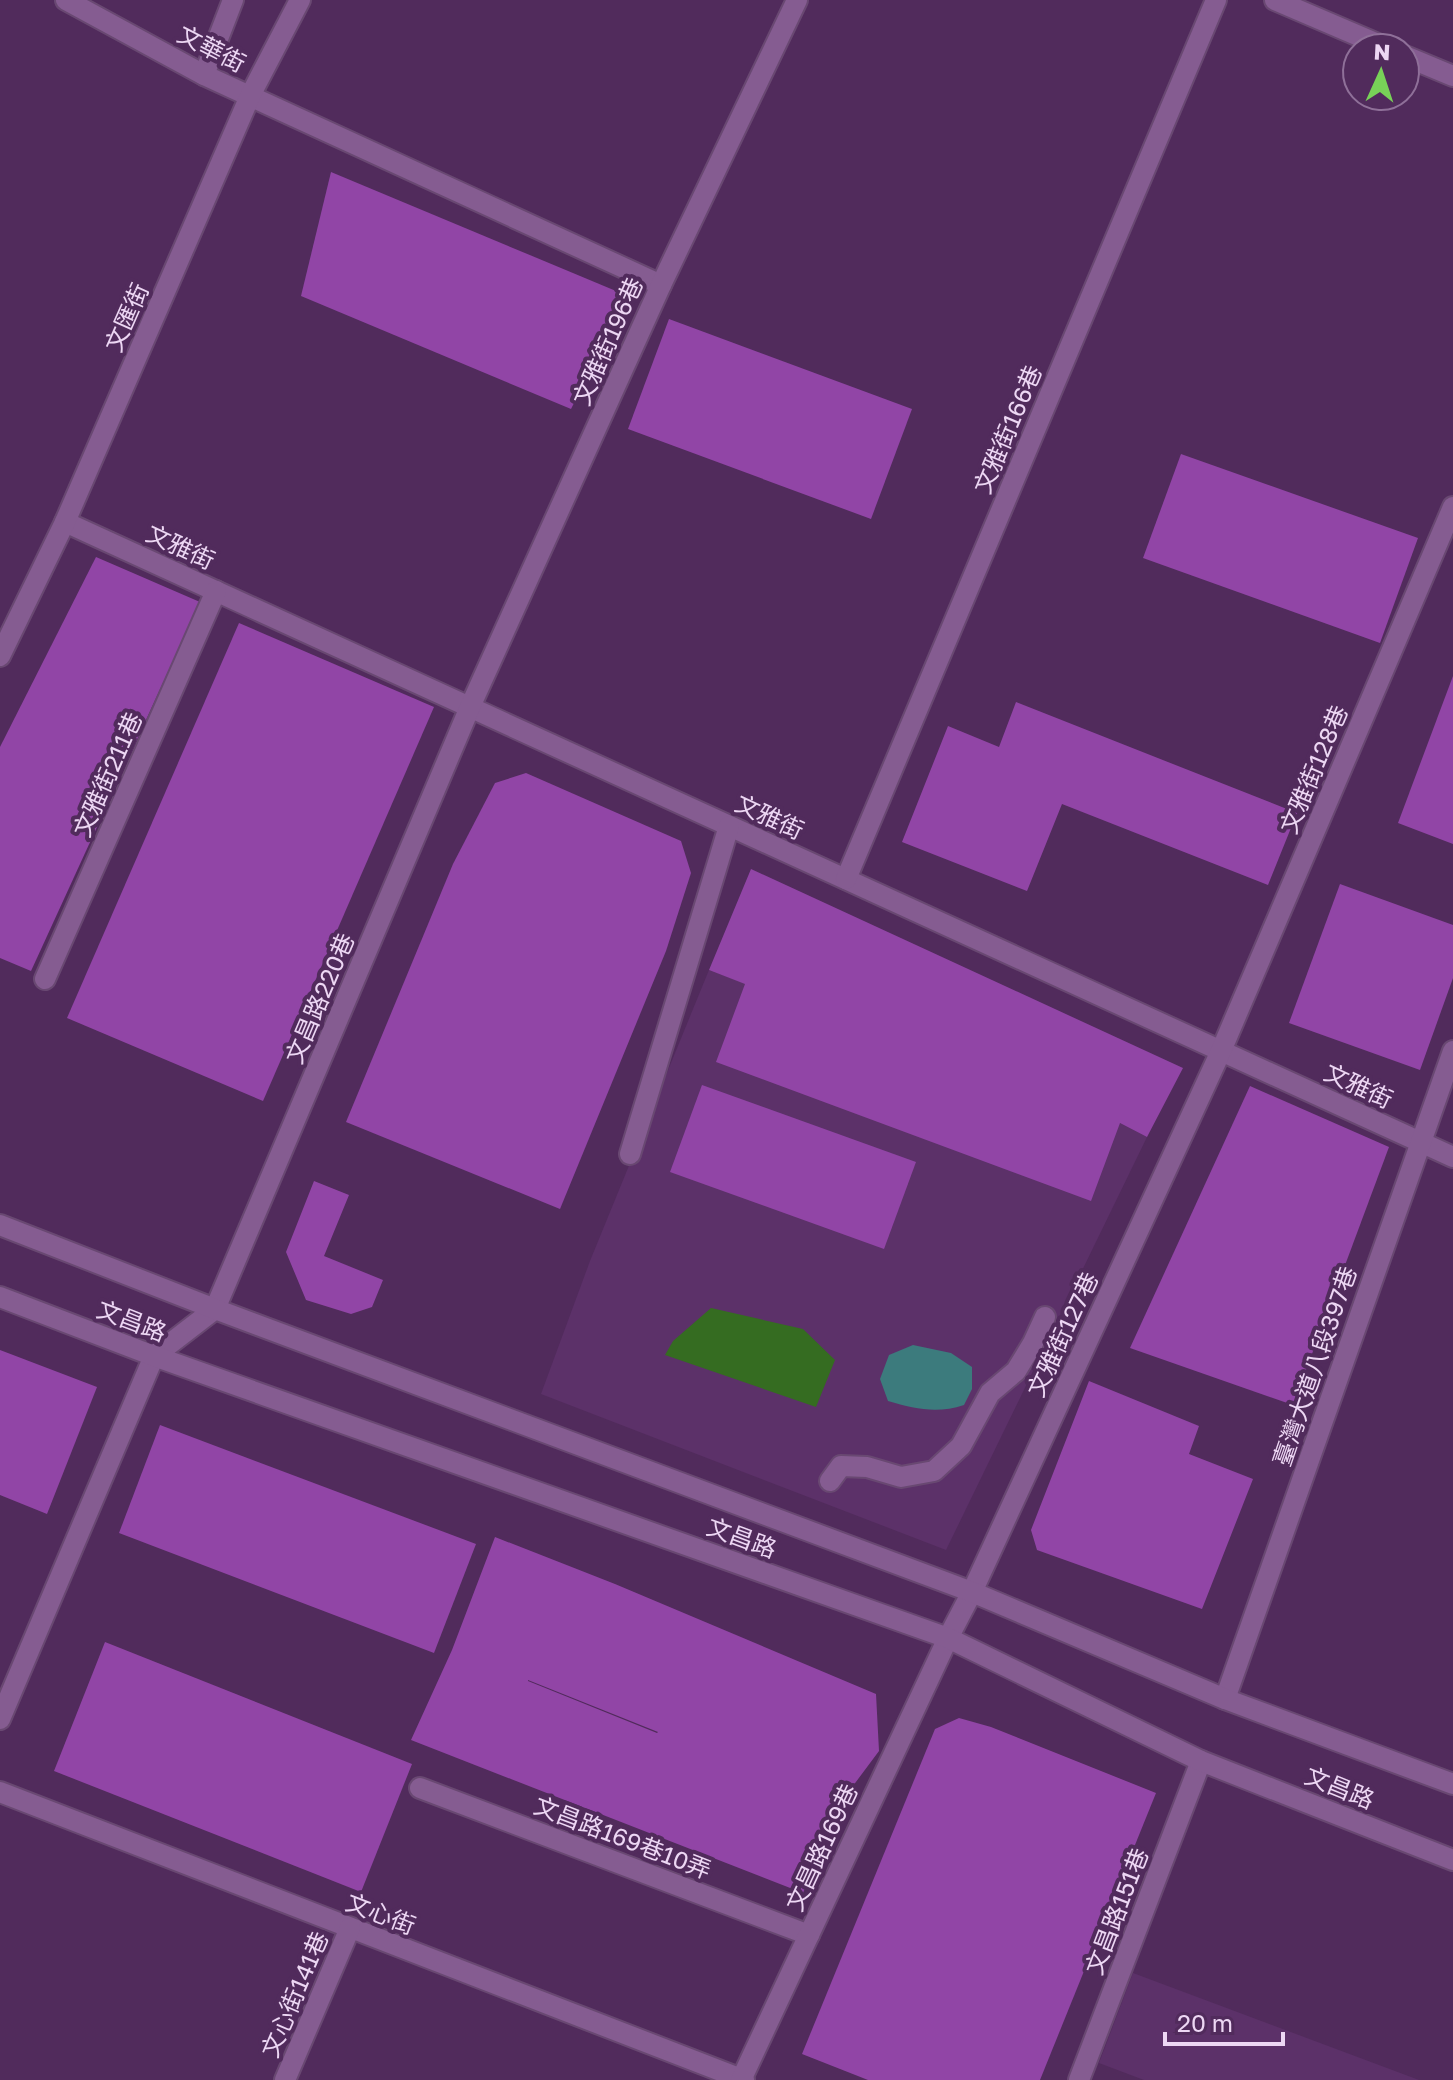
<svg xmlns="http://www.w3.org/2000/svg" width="1453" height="2080" viewBox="0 0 1453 2080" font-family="'Golos Text','Noto Sans TC',sans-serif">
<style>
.built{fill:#5c3169}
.green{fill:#356c21}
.water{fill:#3c7b7d}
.building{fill:#9145a6;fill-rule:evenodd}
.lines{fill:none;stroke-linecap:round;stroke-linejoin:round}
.service-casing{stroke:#694872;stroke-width:24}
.pedestrian-casing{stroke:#694872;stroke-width:24}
.minor-casing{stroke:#694872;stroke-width:24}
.tertiary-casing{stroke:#694872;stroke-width:24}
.service{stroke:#855c91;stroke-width:20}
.pedestrian{stroke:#855c91;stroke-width:20}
.minor{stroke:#855c91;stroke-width:20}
.tertiary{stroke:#855c91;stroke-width:20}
.labels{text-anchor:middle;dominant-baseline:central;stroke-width:8;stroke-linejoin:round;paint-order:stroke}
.street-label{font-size:24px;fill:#edd7f4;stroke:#512b5c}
</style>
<rect width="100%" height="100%" fill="#512b5c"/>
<!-- built -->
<g class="built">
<polygon points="709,970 1120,1123 1147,1137 946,1550 541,1394 590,1261"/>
<polygon points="1133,1973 1419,2080 1144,2080 1099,2063"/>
</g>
<!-- green -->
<polygon class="green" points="711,1308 803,1329 835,1360 816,1407 665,1355 673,1341"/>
<!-- water -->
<path class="water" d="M913 1345 951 1353 972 1367V1389L964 1405C937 1414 915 1409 888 1401L880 1379 889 1355Z"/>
<!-- building -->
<g class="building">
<polygon points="331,172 628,296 571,409 301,296"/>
<polygon points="669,319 912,409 871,519 628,429"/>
<polygon points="1181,454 1418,538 1380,643 1143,558"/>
<polygon points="96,557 200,602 31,971 0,958 0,747"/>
<polygon points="239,623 434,707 263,1101 67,1018"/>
<polygon points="1453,676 1453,844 1398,823"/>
<polygon points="1016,702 1297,813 1268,885 1062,804 1027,891 902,842 948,726 999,747"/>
<polygon points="526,773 681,841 691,873 666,951 560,1209 346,1122 453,864 495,783"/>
<polygon points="751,869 1183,1068 1147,1137 1120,1123 1091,1201 716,1062 745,984 709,970"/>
<polygon points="1340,884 1453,925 1453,978 1420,1070 1289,1023"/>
<polygon points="702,1085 916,1162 884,1249 670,1172"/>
<polygon points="1250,1086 1389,1147 1293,1405 1130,1348"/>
<polygon points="314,1181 349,1195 324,1256 383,1280 372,1307 351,1314 306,1300 286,1252"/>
<polygon points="0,1350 97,1387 47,1514 0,1495"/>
<polygon points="1089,1381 1199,1426 1189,1454 1253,1479 1202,1609 1037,1550 1031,1530"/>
<polygon points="160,1425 476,1544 434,1653 119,1533"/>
<path d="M495 1537 615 1584 876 1694 879 1751 838 1806 803 1893 411 1740 452 1650ZM528 1680 658 1732 657 1733 528 1681Z"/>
<polygon points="105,1642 412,1764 361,1892 54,1771"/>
<polygon points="959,1718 991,1727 1156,1793 1040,2080 868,2080 802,2054 935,1729"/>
</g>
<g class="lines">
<!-- service casing -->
<g class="service-casing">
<g id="service">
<polyline points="204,75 233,0"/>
<polyline points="420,1788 809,1935"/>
<polyline points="1079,2080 1201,1761"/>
</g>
</g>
<!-- pedestrian casing -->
<g class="pedestrian-casing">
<polyline id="pedestrian" points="830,1481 841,1466 867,1467 901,1477 934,1471 961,1446 990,1393 1016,1371 1033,1343 1045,1317"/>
</g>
<!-- minor casing -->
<g class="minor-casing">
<g id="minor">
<polyline points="66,0 204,75 661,285"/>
<polyline points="1275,0 1387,48"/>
<polyline points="1405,56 1453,76"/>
<polyline points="65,522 1453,1157"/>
<polyline points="0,656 65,522 250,96 300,0"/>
<polyline points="846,879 1216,0"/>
<polyline points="45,979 216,591"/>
<polyline points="630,1154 729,826"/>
<polyline points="1225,1699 1453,1051"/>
<polyline points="0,1719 154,1356 215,1309 470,707 661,285 797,0"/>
<polyline points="0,1792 744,2080"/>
<polyline points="285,2080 350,1928"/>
<polyline points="741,2080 948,1638 972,1592 1221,1051 1453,507"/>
</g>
</g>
<!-- tertiary casing -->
<g class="tertiary-casing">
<g id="tertiary">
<polyline points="0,1225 215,1309 972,1592 1225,1699 1453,1784"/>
<polyline points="0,1297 154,1356 948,1638 1201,1761 1453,1860"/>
</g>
</g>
<!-- service -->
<use href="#service" class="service"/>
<!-- pedestrian -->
<use href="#pedestrian" class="pedestrian"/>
<!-- minor -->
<use href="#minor" class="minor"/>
<!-- tertiary -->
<use href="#tertiary" class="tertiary"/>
</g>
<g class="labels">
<!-- street labels -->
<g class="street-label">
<text transform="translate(212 48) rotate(27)">文華街</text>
<text transform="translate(126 317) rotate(-66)">文匯街</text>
<text transform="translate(607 341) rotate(-66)">文雅街196巷</text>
<text transform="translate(1007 429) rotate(-67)">文雅街166巷</text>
<text transform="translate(181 546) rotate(25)">文雅街</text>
<text transform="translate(1313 769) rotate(-67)">文雅街128巷</text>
<text transform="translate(107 774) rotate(-66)">文雅街211巷</text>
<text transform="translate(770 816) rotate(25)">文雅街</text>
<text transform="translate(319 998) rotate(-67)">文昌路220巷</text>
<text transform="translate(1359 1085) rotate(25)">文雅街</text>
<text transform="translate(132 1320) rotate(21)">文昌路</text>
<text transform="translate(1062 1334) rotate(-65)">文雅街127巷</text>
<text transform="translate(1314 1366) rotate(-71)">臺灣大道八段397巷</text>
<text transform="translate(742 1537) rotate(20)">文昌路</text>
<text transform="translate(1340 1787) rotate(22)">文昌路</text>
<text transform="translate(623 1837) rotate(21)">文昌路169巷10弄</text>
<text transform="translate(821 1847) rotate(-65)">文昌路169巷</text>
<text transform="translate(1116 1911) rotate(-69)">文昌路151巷</text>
<text transform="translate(381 1913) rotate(21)">文心街</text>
<text transform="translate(294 1994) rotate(-67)">文心街141巷</text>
</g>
</g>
<!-- north arrow -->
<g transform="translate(1381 72) rotate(3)"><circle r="38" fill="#512b5c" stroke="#8f7099" stroke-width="2"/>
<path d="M0-6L14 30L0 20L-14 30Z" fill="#78d158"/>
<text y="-12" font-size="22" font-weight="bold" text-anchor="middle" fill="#edd7f4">N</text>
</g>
<!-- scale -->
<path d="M1165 2032v12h118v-12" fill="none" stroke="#edd7f4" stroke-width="4"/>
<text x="1177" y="2032" font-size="24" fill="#edd7f4" stroke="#512b5c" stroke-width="6" paint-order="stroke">20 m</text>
</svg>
